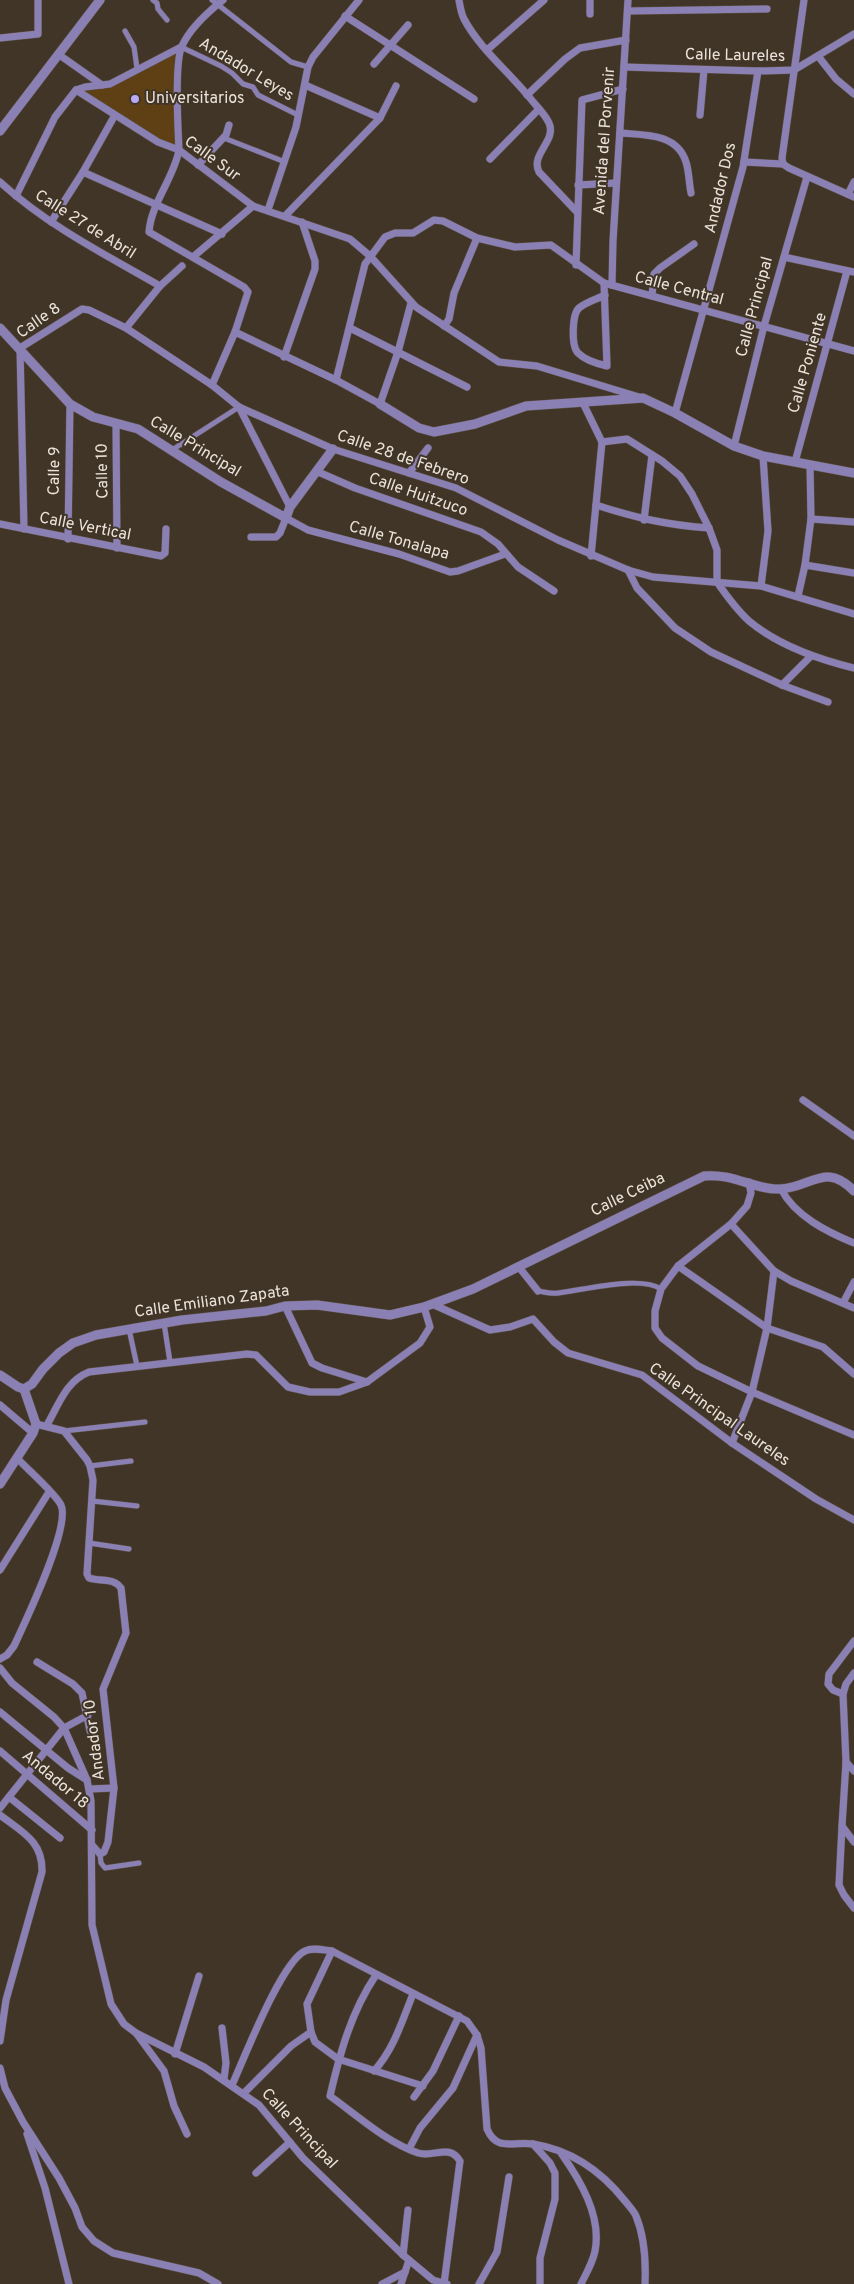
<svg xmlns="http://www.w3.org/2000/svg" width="854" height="2284" viewBox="0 0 854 2284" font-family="Overpass,sans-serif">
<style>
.green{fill:#5f4014}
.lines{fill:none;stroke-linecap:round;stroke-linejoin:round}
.pedestrian-casing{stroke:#5c5144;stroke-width:6}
.minor-casing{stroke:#5c5144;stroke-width:8}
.tertiary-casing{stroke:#5c5144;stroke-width:10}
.pedestrian{stroke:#8b80b4;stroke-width:5}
.minor{stroke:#8b80b4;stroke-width:7}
.tertiary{stroke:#8b80b4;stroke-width:9}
.poi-dot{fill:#baaaf6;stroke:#413527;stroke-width:2}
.labels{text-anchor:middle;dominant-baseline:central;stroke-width:4;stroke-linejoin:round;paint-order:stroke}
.street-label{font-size:16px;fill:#ebe3da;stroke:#413527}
.poi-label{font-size:16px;fill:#ebe3da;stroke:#413527;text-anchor:start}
</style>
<rect width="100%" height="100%" fill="#413527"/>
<!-- green -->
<polygon class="green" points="177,52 174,63 177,146 157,138 81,91 106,88"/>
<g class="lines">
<!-- pedestrian casing -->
<g class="pedestrian-casing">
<g id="pedestrian">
<polyline points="153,0 157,3 158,9 167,20"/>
<polyline points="212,0 291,62 308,67"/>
<polyline points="125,31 134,47 137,68"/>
<polyline points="181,47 221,66 232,73 243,84 253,87 258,95 298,115"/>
<polyline points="224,138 285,162"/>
<polyline points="172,450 239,407"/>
<path d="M538 1291C545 1292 551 1294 558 1293 584 1290 639 1275 661 1289"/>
<polyline points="164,1323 170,1362"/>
<polyline points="129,1329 137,1366"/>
<polyline points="64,1431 145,1422"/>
<polyline points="90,1466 131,1461"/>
<polyline points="92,1501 137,1506"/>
<polyline points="89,1543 129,1549"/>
<polyline points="100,1854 101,1863 105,1868 139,1863"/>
</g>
</g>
<!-- minor casing -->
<g class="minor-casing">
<g id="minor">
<path d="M459 0C460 6 461 13 464 19 480 49 509 72 530 98 536 106 545 114 549 123 557 141 530 154 539 172L577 212"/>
<polyline points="590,0 590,14"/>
<polyline points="804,0 782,158 783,164 789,168 854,197"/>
<polyline points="628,11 767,9"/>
<polyline points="345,16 474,99"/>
<polyline points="0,38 38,34 38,0"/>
<polyline points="487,50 544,0"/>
<polyline points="58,54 102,85"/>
<polyline points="818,56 836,79 854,94"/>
<polyline points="374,64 408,25"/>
<polyline points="624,67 758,71 794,70 854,34"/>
<polyline points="305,85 380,118"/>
<polyline points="76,90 158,142 179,150 253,206 350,239 370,256 416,307 499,362 537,366 639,397"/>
<polyline points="527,95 565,59 580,48 626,40"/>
<polyline points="700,115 704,70"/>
<path d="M620 133C644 135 677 133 686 162 689 171 689 183 691 193"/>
<polyline points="490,159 539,109"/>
<polyline points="744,162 783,164"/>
<polyline points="198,165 226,135 229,125"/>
<polyline points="83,172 222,234"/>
<path d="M0 182C47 225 104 254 160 286"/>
<polyline points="578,185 616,183"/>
<polyline points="848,194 854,182"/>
<polyline points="16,196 55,117 76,90 85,87 110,84 181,47"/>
<polyline points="268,210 296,127 308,67 313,57 359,0"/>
<polyline points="285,216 380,118 396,86"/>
<polyline points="51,222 83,172 115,115"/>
<polyline points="193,257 253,206"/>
<polyline points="784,257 854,272"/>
<polyline points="576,265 582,100 623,89"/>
<path d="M604 283 607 366C598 364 585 360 578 353 571 346 572 314 579 308 586 302 597 299 605 295"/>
<polyline points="612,285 613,241 628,0"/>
<polyline points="652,296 654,274 660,268 694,244"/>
<polyline points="444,326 449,319 454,293 477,238"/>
<polyline points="126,328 160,286 182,266"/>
<polyline points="350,328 467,387"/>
<polyline points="235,332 336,380 380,404 398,352 411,303"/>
<polyline points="284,357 315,269 315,261 302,222"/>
<polyline points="336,380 365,264 385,237 395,233 413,233 434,220 443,221 477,238 515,247 551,245 604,283 854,351"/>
<path d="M212 385 235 332 248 292 244 287 149 232C151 203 174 178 179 150 178 129 174 62 182 46 190 28 208 12 223 0"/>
<polyline points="583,403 602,442 591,556"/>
<polyline points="239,407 290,507"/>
<polyline points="675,413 743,167 758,71"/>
<polyline points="116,424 117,548"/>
<polyline points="602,442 627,439 662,461 680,476 692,494 709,528 717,550 717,582"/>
<polyline points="734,446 764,326 807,177"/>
<polyline points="795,462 847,271"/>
<polyline points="316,471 355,488 481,532 498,544 518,567 554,591"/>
<polyline points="409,473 428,448"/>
<path d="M596 505C636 518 667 525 709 528"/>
<polyline points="811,519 854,522"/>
<polyline points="644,520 652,455"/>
<polyline points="0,524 161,556 165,553 166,529"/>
<polyline points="24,529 20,348 82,309 89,310 126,328 212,385 239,407 333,449 456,488 558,540 628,570 653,577 761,586 854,614"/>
<polyline points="251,537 276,537 280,533 286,518 308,530 399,554 450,572 458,571 505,554"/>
<polyline points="68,539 70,404"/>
<polyline points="805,565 854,573"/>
<polyline points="628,570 637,588 675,628 711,652 782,685 828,702"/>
<path d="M717 582C726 595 737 610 749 621 779 646 817 659 854 668"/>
<polyline points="761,586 768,531 763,456"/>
<polyline points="798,596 805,565 811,519 810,465"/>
<polyline points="782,685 811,656"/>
<polyline points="803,1100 854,1136"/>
<polyline points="749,1182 751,1193 747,1206 731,1224 678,1266 661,1289 655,1311 655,1328 662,1338 698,1366 752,1392 854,1435"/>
<path d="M781 1189C795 1216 827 1232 854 1243"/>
<polyline points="731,1224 774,1271 791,1281 854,1308"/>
<polyline points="518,1266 538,1291"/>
<polyline points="678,1266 767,1328 823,1347 854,1374"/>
<polyline points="843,1303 854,1282"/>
<polyline points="432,1304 490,1330 510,1327 533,1319 554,1342 568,1353 642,1375 732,1443 816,1499 854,1520"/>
<polyline points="285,1306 312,1363 322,1368 367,1382"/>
<polyline points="0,1405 33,1433"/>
<path d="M36 1424 64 1431 87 1460 90 1466 93 1480 87 1574 89 1578C100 1582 113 1577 121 1588L126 1633 103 1689 114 1788 108 1842 104 1852 100 1854 92 1845"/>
<path d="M47 1425C59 1404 66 1381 89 1372L247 1354 256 1355 288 1387 310 1392H339L367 1382 420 1343 430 1327 424 1307"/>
<polyline points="732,1443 752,1392 767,1328 774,1271"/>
<polyline points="0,1570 49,1492"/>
<path d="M0 1659 7 1655 14 1646C25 1622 71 1527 61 1505 55 1493 27 1469 17 1458"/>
<polyline points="37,1662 73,1684 82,1693 90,1731"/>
<polyline points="0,1668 12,1683 54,1717 64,1728 87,1780 91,1801 92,1925 111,2004 124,2024 136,2033 204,2067 259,2105 303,2158 403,2255 433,2280 447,2284"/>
<polyline points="854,1673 846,1684 843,1694 846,1762 842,1826 854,1842"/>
<polyline points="843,1694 833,1690 828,1684 829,1674 854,1641"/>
<polyline points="0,1712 68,1768 87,1780"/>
<polyline points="0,1751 92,1830"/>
<polyline points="846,1762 854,1771"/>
<polyline points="90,1789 114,1788"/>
<polyline points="9,1797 60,1838"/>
<polyline points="0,1808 64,1728 88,1715"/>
<path d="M0 1815C22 1832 43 1841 42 1872L6 2000 0 2041"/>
<polyline points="842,1826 839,1885 844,1895 854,1908"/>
<polyline points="332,1951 307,2004 311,2032 315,2042 338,2059 423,2086"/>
<path d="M376 1975C351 2012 340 2053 330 2096 358 2116 386 2142 418 2153 434 2158 449 2143 460 2161L444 2284"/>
<polyline points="222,2028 226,2063 224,2079"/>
<polyline points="136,2033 164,2071 174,2106 187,2134"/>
<polyline points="175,2054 199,1976"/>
<polyline points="0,2068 5,2088 23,2122 59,2178 75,2208 82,2227 94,2241 113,2253 199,2273 218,2284"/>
<path d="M374 2071C394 2049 402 2021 413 1994"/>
<path d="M232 2085C244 2059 281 1962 305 1951 313 1947 323 1950 332 1951L467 2021 477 2035 481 2048 487 2129C497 2152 513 2141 533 2144 571 2150 602 2172 625 2201 629 2206 634 2211 636 2216 645 2238 646 2261 645 2284"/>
<polyline points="244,2093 291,2046 311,2032"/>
<polyline points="414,2097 433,2071 459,2016"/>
<polyline points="27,2134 45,2188 69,2284"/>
<polyline points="533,2144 550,2163 555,2173 555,2199 540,2258 540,2284"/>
<polyline points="409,2149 420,2128 453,2088 477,2035"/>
<path d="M561 2153C580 2180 602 2216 595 2251 593 2262 586 2274 581 2284"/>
<polyline points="256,2173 290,2142"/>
<polyline points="403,2255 408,2210"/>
<polyline points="382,2284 405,2272"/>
<polyline points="401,2284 409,2260"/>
<polyline points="479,2284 497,2252 509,2177"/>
</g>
</g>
<!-- tertiary casing -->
<g class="tertiary-casing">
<g id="tertiary">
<polyline points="0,131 100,0"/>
<polyline points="0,328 70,404 93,417 138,429 221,482 286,518 290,507 333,449"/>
<polyline points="380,404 419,428 434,432 475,424 526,406 643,398 675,413 734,446 763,456 854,473"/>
<polyline points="0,1375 18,1387 24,1389"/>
<path d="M24 1389 32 1384 43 1369 59 1353 73 1343 96 1335 182 1320 266 1311 285 1306 317 1305 390 1315 424 1307 473 1289 704 1176C733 1173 755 1190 780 1189 811 1188 825 1161 854 1191"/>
<polyline points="0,1484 33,1433 36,1424 24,1389"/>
</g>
</g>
<!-- pedestrian -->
<use href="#pedestrian" class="pedestrian"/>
<!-- minor -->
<use href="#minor" class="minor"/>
<!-- tertiary -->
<use href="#tertiary" class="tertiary"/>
</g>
<!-- markers -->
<circle class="poi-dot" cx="135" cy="99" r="5"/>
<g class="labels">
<!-- street labels -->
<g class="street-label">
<text transform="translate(735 56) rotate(1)">Calle Laureles</text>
<text transform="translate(246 70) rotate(31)">Andador Leyes</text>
<text transform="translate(605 141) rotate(-86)">Avenida del Porvenir</text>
<text transform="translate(212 159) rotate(36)">Calle Sur</text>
<text transform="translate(721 188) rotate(-77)">Andador Dos</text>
<text transform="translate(85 225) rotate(32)">Calle 27 de Abril</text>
<text transform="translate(679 289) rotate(15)">Calle Central</text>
<text transform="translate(755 307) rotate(-75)">Calle Principal</text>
<text transform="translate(39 321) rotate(-35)">Calle 8</text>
<text transform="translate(808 363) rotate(-74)">Calle Poniente</text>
<text transform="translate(195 447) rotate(31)">Calle Principal</text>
<text transform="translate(403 458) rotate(19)">Calle 28 de Febrero</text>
<text transform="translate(55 471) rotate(-89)">Calle 9</text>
<text transform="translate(103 471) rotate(-91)">Calle 10</text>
<text transform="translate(418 495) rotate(19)">Calle Huitzuco</text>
<text transform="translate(85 527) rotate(11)">Calle Vertical</text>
<text transform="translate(399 541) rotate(16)">Calle Tonalapa</text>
<text transform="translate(628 1195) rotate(-26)">Calle Ceiba</text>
<text transform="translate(212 1302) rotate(-8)">Calle Emiliano Zapata</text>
<text transform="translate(719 1415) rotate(35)">Calle Principal Laureles</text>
<text transform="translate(95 1740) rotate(-97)">Andador 10</text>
<text transform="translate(55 1780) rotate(40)">Andador 18</text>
<text transform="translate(299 2129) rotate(47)">Calle Principal</text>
</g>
<!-- poi labels -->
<g class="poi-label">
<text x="145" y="99">Universitarios</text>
</g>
</g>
</svg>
